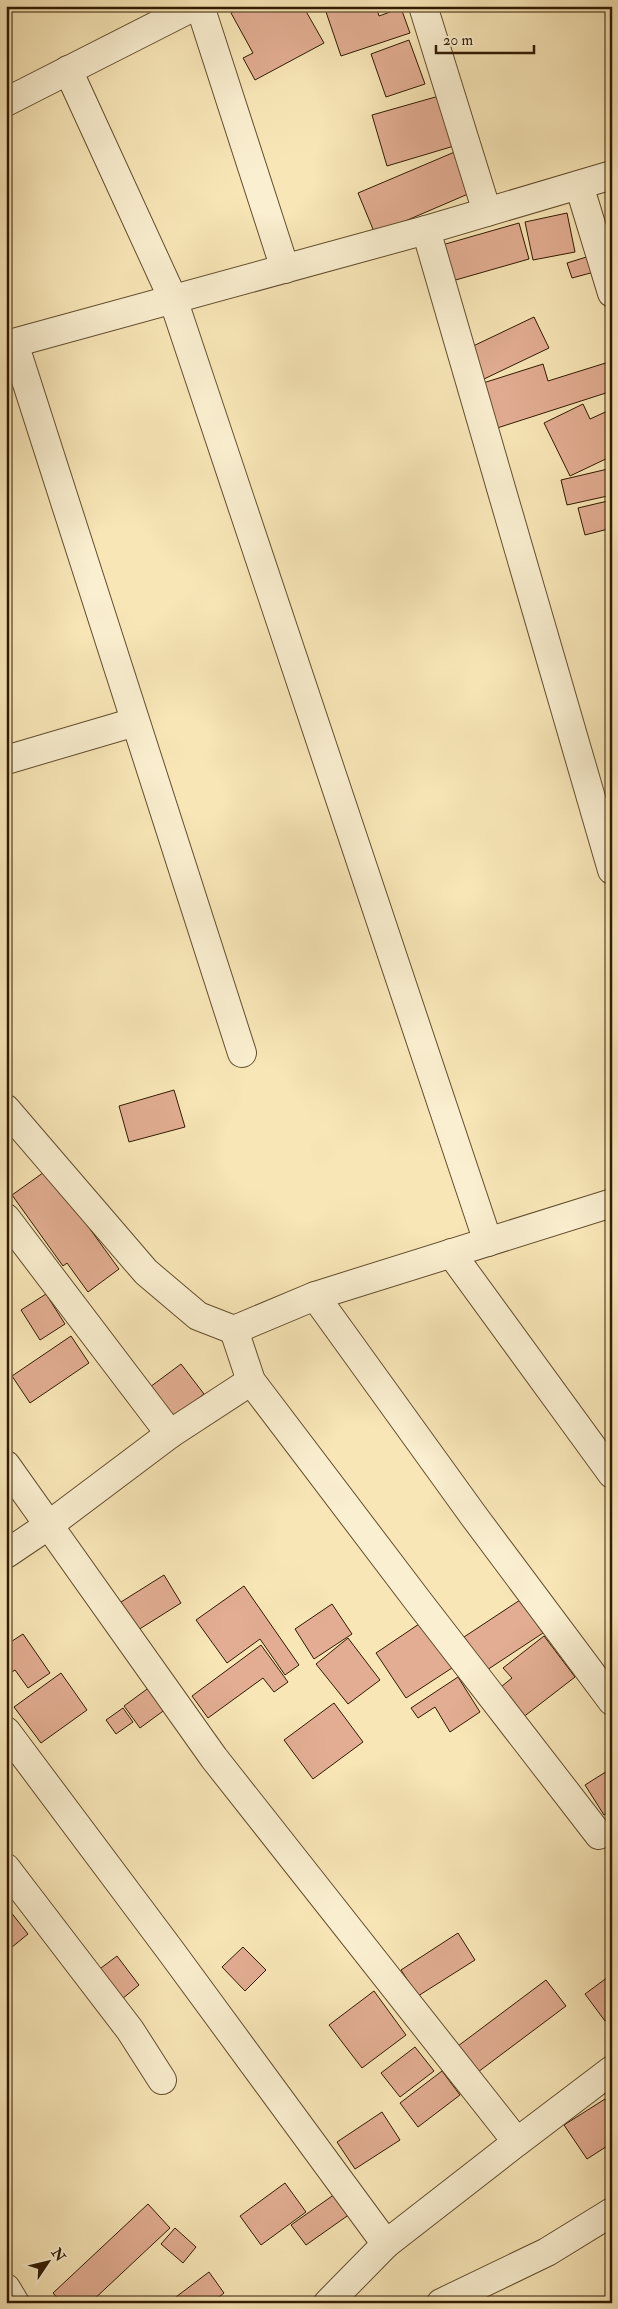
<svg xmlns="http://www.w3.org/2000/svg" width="618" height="2309" viewBox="0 0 618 2309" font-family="'IM FELL Double Pica',serif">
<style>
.building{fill:#e2ad92;stroke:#311b00}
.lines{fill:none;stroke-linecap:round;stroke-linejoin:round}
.street-casing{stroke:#634e2e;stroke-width:30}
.street{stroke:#faefd0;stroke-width:28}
</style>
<rect width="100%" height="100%" fill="#f8e6b7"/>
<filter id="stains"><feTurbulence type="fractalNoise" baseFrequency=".004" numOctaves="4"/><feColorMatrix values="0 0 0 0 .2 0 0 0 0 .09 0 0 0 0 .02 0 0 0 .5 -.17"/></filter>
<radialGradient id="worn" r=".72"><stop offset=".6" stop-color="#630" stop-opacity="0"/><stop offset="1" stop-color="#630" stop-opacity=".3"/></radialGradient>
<!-- building -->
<g class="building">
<polygon points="243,6 303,6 324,43 255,80 243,58 253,53 231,13"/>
<polygon points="324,6 376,6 379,16 401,8 410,33 341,56"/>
<polygon points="409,40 425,84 386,97 371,54"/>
<polygon points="439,96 454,146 387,166 372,115"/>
<polygon points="457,151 475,191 375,234 358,193"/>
<polygon points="567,213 575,252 533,260 525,222"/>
<polygon points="519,223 529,259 452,281 442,245"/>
<polygon points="593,255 598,271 572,278 567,263"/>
<polygon points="534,317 549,348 484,379 469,348"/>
<polygon points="612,361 612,391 494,429 480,384 543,364 548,381"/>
<polygon points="583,404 590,419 612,409 612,456 570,476 544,423"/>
<polygon points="612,468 612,495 567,505 561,480"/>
<polygon points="612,500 612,528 585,535 578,508"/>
<polygon points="174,1090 185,1127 129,1142 119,1106"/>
<polygon points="47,1170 119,1269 88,1292 67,1263 63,1266 12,1195"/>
<polygon points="46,1294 65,1324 40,1340 21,1310"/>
<polygon points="71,1336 89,1363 30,1403 12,1376"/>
<polygon points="181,1364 204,1394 173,1418 150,1387"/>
<polygon points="164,1575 181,1603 138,1630 121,1602"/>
<polygon points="244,1586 299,1665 285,1675 260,1639 227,1663 196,1620"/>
<polygon points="520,1600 543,1633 487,1670 464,1637"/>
<polygon points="332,1604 352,1634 314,1659 295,1629"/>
<polygon points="422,1622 452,1668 406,1698 376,1653"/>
<polygon points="23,1634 50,1673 28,1688 15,1670 6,1676 6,1645"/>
<polygon points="544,1636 575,1677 513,1725 491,1695 512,1678 503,1668"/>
<polygon points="348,1638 380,1680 348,1704 316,1664"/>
<polygon points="261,1645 288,1682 274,1692 263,1678 208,1718 192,1696"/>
<polygon points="61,1673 87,1710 41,1743 14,1707"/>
<polygon points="458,1677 480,1712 450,1732 435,1707 418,1718 411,1708"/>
<polygon points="154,1684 170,1706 140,1728 124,1706"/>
<polygon points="334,1703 363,1742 313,1779 284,1740"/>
<polygon points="123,1708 133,1722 116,1734 106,1720"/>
<polygon points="612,1768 612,1810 604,1815 585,1785"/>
<polygon points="10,1911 28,1934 6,1952 6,1915"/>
<polygon points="458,1933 475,1960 418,1996 401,1970"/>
<polygon points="243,1947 266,1970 245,1991 222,1967"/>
<polygon points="117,1956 139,1985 116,2004 93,1974"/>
<polygon points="612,1974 612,2016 605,2021 585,1994"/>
<polygon points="546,1980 566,2006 474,2075 454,2049"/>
<polygon points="374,1991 406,2035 362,2068 329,2025"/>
<polygon points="415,2047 434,2071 400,2097 381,2073"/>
<polygon points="442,2071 460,2095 418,2127 400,2103"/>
<polygon points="605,2099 612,2109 612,2143 587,2159 564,2125"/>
<polygon points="382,2112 400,2140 355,2169 337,2142"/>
<polygon points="285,2183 306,2212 261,2245 240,2216"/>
<polygon points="335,2194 350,2214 306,2245 291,2225"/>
<polygon points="148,2204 170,2228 90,2303 62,2303 53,2293"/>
<polygon points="175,2228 196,2247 183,2263 161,2244"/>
<polygon points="209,2272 224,2293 211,2303 168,2303"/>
</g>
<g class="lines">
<!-- street casing -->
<g class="street-casing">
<g id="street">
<polyline points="200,6 285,269"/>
<polyline points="423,6 487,212"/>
<polyline points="68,70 173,299 488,1242"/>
<polyline points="6,102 195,6"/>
<polyline points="579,185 612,293"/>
<polyline points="426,230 612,870"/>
<polyline points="14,343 242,1053"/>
<polyline points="6,345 426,230 612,175"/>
<polyline points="6,760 135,722"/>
<polyline points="6,1109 146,1272 198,1316 234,1330 315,1296 612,1203"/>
<polyline points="6,1218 170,1434"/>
<polyline points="451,1253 612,1474"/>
<polyline points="315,1296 473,1515 612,1701"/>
<polyline points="234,1330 251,1381 418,1601 599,1835"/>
<polyline points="6,1465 214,1758 517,2142 612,2070"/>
<polyline points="6,1554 49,1525 170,1434 251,1381"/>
<polyline points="6,1731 170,1950 386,2244 517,2142"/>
<polyline points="6,1868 130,2030 162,2080"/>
<polyline points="6,2288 15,2303"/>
<polyline points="328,2303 386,2244"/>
<polyline points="441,2303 547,2252 612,2212"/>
</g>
</g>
<!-- street -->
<use href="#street" class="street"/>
</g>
<!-- margin -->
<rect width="618" height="2309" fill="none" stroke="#f8e6b7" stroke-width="25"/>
<rect x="8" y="8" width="603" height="2294" fill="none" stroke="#311b00" stroke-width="2.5"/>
<rect x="12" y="12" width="593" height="2284" fill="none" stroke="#311b00"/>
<!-- north arrow -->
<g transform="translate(48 2262) rotate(55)" stroke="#faefd0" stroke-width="4" paint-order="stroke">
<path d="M0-4L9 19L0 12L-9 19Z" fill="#311b00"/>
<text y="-8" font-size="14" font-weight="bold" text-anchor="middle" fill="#311b00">N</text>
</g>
<!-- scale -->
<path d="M436 45v8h98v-8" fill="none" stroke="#311b00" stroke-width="2.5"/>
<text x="443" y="45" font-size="15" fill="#311b00" stroke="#faefd0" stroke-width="4" paint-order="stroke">20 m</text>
<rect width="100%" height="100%" filter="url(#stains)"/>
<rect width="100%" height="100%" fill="url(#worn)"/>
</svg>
